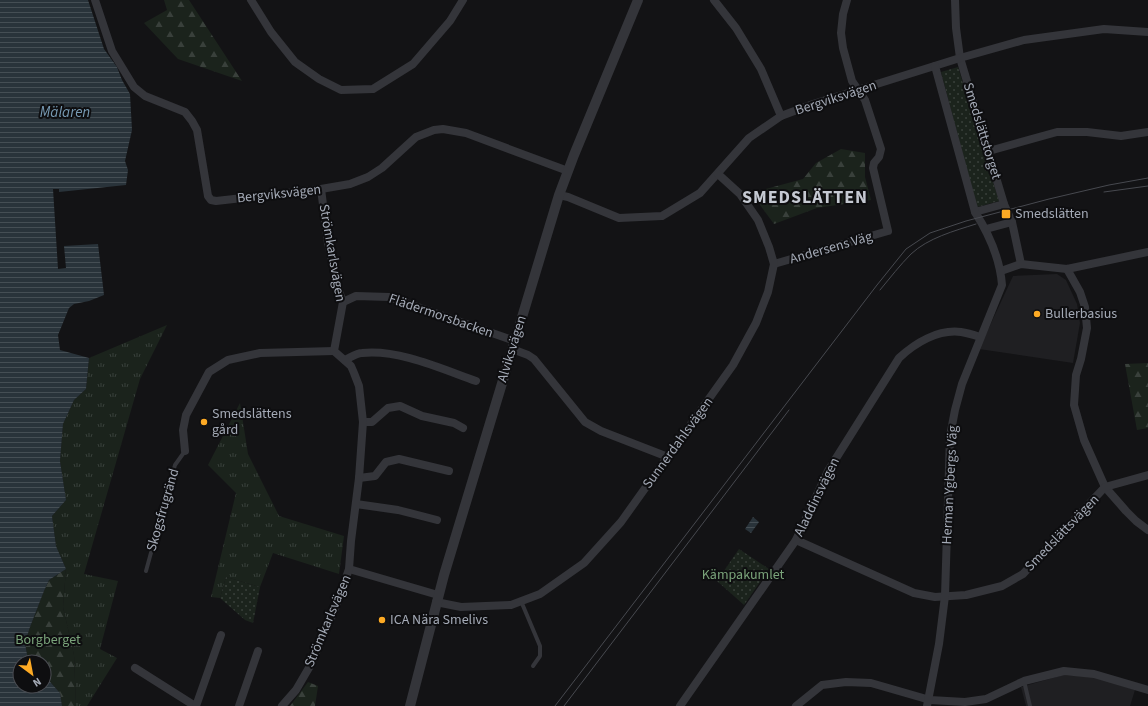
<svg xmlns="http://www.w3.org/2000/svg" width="1148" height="706" viewBox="0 0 1148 706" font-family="'Source Sans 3',sans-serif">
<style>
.built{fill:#1f1f22}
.grass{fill:url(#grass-tufts)}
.forest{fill:url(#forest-firs)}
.park{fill:url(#park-dots)}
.water{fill:url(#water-rules)}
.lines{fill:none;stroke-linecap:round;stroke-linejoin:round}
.service{stroke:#34353a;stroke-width:4}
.minor{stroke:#34353a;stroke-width:8}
.tertiary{stroke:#34353a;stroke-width:10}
.tram{stroke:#47494f;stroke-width:1}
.poi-dot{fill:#fdaa24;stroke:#0e0e10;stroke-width:1.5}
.labels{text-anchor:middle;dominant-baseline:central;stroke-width:4;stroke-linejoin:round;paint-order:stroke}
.street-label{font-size:14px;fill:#a4aab6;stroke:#0e0e10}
.poi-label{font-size:14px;fill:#a4aab6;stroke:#0e0e10;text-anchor:start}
.park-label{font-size:14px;fill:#7aa37a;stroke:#0e0e10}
.water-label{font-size:15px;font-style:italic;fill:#789bb4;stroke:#0e0e10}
.district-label{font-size:18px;font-weight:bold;letter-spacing:1px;fill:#c5c9d2;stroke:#0e0e10}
</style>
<defs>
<pattern id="grass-tufts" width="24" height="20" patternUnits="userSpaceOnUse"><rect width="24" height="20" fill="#1b231c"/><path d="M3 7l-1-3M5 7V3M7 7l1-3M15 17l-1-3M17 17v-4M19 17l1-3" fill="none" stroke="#39403b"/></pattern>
<pattern id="forest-firs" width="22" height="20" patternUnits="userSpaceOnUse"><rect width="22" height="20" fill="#1b231c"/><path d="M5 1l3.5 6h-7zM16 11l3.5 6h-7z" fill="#39403b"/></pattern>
<pattern id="park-dots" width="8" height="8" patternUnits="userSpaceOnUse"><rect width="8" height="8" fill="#1b231c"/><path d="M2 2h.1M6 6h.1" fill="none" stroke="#39403b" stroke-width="1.8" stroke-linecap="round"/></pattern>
<pattern id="water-rules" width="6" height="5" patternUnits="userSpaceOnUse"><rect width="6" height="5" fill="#29333a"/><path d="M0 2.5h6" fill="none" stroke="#454e54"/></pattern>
</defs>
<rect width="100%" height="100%" fill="#131315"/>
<!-- built -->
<g class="built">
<polygon points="1057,274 1066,280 1077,304 1080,323 1073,363 979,349 1013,276"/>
<polygon points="1063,675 1095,677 1135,690 1130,706 1026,706 1021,687"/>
</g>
<!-- grass -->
<g class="grass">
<polygon points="167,325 140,379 84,574 118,581 100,649 117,658 87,706 76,706 74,655 63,607 66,569 56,546 52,516 66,500 60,461 63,424 74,400 86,389 89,358"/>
<polygon points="240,403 248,454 279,516 344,536 339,574 273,553 260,587 226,577 220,598 211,597 236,493 208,465"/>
</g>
<!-- forest -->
<g class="forest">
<polygon points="164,0 189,0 242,81 178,59 144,23 167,10"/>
<polygon points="841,149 865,153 865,177 871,200 817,208 774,224 760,205 762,190 803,179 816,163"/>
<polygon points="1148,363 1148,428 1137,430 1125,364"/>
<polygon points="66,569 63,607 74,655 76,706 62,706 60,693 44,675 44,662 30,662 28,660 25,643 30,627 44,591 49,580"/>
<polygon points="308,682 318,686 315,706 290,706"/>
</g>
<!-- park -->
<g class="park">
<polygon points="958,67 999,201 977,207 941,72"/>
<polygon points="739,549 769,569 744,605 717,581"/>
<polygon points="226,577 260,587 253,623 245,620 220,598"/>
</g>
<!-- water -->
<g class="water">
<polygon points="0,0 88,0 104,49 117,67 122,80 130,94 132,130 125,161 128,170 126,185 59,192 59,189 53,189 58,269 66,268 64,246 98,244 104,295 89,301 74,304 69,308 58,335 60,350 89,358 86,389 74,400 63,424 60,461 66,500 52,516 56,546 66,569 49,580 44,591 30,627 25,643 28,660 30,662 20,662 20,686 44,686 44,675 60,693 62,706 0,706"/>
<polygon points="753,517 759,522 751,533 745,529"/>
</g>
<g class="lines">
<!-- service -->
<g class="service">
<polyline points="146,571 175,465 185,451"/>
<polyline points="521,601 540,646 540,656 533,666"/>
<polyline points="1024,681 1030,706"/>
</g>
<!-- minor -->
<g class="minor">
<polyline points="95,0 112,51 134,87 145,96 185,112 192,121 197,130 208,196 211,200 216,201 321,189 350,184 368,177 382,168 416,137 434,130 443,129 466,133 568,171"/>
<polyline points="251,0 271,32 295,62 319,79 341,90 373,89 413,64 450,21 463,0"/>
<polyline points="714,0 736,28 761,69 781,116"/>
<polyline points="955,0 956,28 960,58 1004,204 1012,222 1021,264"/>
<polyline points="989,151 1057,132 1087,132 1121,136 1148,132"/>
<polyline points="559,195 568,197 619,218 662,216 700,193 749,138 781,116 813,104 960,58 1024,40 1104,29 1148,32"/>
<polyline points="975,212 1004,204"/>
<polyline points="986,229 1012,222"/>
<polyline points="774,264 888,231 873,168 874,163 879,157 881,149 865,100 852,81 843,48 841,33 843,14 847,0"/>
<polyline points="1067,269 1080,292 1085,307 1087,328 1081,359 1076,375 1074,405 1084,440 1105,487 1126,511 1136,521 1148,530"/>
<polyline points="1001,271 1021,264 1067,269 1148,252"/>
<polyline points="343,302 356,296 389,297 515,341"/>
<polyline points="512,349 528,355 534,359 585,422 601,431 668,457"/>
<path d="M345 360C350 358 356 353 362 353 399 349 442 369 476 381"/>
<polyline points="363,422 372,422 388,408 400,406 422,416 454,423 463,428"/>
<polyline points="185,451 183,430 186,415 209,372 228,360 260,353 334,351"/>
<polyline points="359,478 375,476 386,462 399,459 449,471"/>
<polyline points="356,504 398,510 437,520"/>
<polyline points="796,540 914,593 935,597 966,595 1002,586 1023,574 1105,487 1148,475"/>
<polyline points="349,569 438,595"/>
<polyline points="436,602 461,607 511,605 540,594 584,563 621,522 733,365 756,323 768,292 774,264 769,247 758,220 740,194 718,174"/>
<polyline points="135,668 195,706"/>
<polyline points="196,706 221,635"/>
<polyline points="239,706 258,651"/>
<polyline points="282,706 296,690 310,666 335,609 349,569 351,541 359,478 363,422 359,386 354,373 351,366 334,351 343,302 340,294 328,243 321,189"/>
<path d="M680 706 796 540 828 471 899 358C915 343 938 329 961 332 968 333 974 335 980 337"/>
<polyline points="796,706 822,685 846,682 871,683 930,700 965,702 986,699 1024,681 1064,671 1094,674 1148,690"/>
<path d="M927 706 939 644 945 596 950 436 955 410 962 384 1002 285C1000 259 989 234 975 212L935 66"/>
</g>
<!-- tertiary -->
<polyline class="tertiary" points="410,706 444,575 559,195 574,155 638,0"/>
<!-- tram -->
<g class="tram">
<polyline points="1104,192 1148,186"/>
<path d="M880 290C890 278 900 265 911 254 928 238 954 231 976 224"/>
<polyline points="555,706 877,285 906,249 930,233 966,221 1049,199 1109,185 1148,178"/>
<polyline points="564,706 789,410"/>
</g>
</g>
<!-- markers -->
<g class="poi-dot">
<rect x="1001" y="209" width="10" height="10" rx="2"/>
<circle cx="1037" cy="314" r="4"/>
<circle cx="204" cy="422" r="4"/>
<circle cx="382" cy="620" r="4"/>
</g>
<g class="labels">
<!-- street labels -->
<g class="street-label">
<text transform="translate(836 98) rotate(-18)">Bergviksvägen</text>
<text transform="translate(982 131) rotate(73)">Smedslättstorget</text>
<text transform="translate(279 194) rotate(-6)">Bergviksvägen</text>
<text transform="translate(831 248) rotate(-16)">Andersens Väg</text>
<text transform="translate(332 253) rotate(80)">Strömkarlsvägen</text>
<text transform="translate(441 316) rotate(19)">Flädermorsbacken</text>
<text transform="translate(512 349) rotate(-73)">Alviksvägen</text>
<text transform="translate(678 443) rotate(-54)">Sunnerdahlsvägen</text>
<text transform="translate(950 485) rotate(-87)">Herman Ygbergs Väg</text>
<text transform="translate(817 497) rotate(-64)">Aladdinsvägen</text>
<text transform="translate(163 510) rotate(-74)">Skogsfrugränd</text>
<text transform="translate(1062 533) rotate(-46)">Smedslättsvägen</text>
<text transform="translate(328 621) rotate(-67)">Strömkarlsvägen</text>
</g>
<!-- poi labels -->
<g class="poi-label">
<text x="1015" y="214">Smedslätten</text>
<text x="1045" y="314">Bullerbasius</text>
<text x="212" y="414">Smedslättens<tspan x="212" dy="16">gård</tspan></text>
<text x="390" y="620">ICA Nära Smelivs</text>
</g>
<!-- park labels -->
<g class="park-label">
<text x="743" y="575">Kämpakumlet</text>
<text x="48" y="640">Borgberget</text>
</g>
<!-- water labels -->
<g class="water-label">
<text x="65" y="112">Mälaren</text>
</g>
<!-- district labels -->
<g class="district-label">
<text x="805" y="197">SMEDSLÄTTEN</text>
</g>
</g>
<!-- north arrow -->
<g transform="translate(32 674) rotate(148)"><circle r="19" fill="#0e0e10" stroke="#4a4c52"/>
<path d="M0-3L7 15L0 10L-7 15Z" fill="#fdaa24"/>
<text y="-6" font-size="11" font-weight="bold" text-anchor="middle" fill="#a4aab6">N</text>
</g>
</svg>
